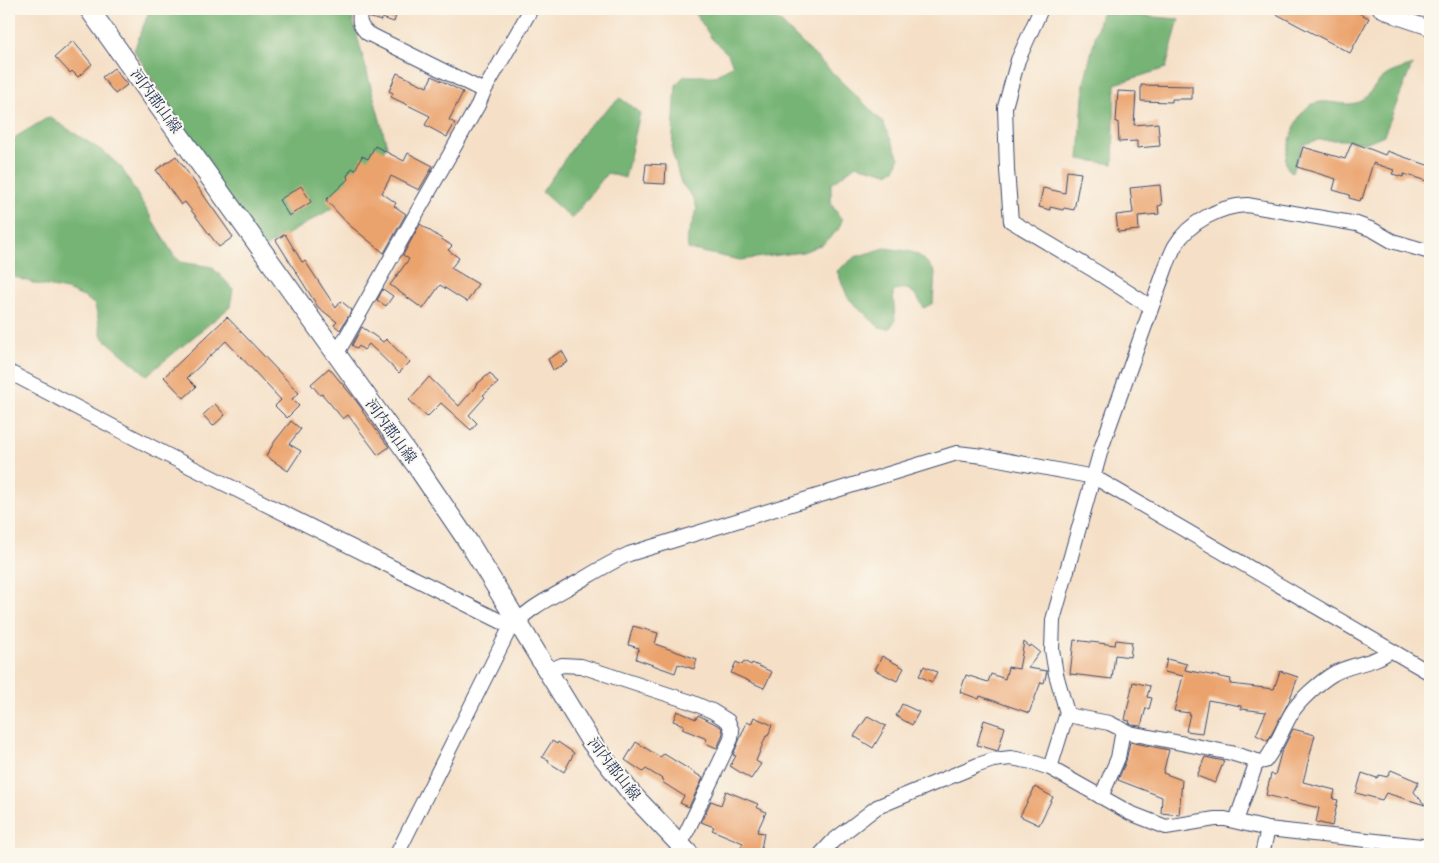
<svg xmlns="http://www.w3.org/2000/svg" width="1439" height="863" viewBox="0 0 1439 863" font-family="'IM FELL Great Primer','Noto Serif JP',serif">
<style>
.forest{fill:#76b474;stroke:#487269}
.building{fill:#eba36d}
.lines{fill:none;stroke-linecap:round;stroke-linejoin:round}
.minor-casing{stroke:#3c4a6e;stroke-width:16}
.secondary-casing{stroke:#3c4a6e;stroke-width:21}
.minor{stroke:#fff;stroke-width:14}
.secondary{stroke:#fff;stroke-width:19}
.labels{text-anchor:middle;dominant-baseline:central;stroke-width:4;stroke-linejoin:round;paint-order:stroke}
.street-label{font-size:15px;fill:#1b2f5e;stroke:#fbf7ec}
</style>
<rect width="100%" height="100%" fill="#fbf7ec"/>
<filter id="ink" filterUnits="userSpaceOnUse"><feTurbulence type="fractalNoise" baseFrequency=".02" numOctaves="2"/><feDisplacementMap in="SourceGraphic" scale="10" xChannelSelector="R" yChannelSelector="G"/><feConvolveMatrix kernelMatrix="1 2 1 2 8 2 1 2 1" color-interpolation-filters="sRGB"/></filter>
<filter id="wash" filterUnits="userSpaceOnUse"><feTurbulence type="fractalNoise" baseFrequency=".0096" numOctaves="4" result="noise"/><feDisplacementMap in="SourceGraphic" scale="20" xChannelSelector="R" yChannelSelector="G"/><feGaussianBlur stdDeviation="1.12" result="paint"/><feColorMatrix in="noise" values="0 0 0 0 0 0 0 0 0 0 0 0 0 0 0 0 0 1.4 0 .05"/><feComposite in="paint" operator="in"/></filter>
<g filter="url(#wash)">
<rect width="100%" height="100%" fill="#f5e0c7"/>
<!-- forest -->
<g class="forest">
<polygon points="150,9 351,9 352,17 387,146 341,203 259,251 134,50"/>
<polygon points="693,9 767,9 883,122 899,158 896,168 888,173 856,165 831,184 831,204 842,220 838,230 823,244 803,252 740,260 688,249 687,238 697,209 694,199 681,183 672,151 676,85 684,76 715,76 733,65 728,54 712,39"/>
<polygon points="1101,13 1179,19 1166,68 1115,84 1113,164 1079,159 1084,83"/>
<path d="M1412 65 1384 135 1365 143 1344 140H1318L1307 143 1303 145 1292 172C1284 167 1285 160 1287 152 1292 133 1298 104 1321 102 1332 101 1345 106 1356 103 1368 100 1374 84 1384 77 1391 71 1403 69 1412 65Z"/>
<polygon points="620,98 640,113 625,178 607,173 572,219 542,192 587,127"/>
<polygon points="49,117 104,152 121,167 174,256 181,262 212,267 233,289 230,307 147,375 102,337 95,305 86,298 67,290 36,284 9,275 9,146 17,136"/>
<path d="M885 248C912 252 917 249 935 272L933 303 924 308C915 294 911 284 893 291L895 321 889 329 879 327 848 298 837 271 855 257Z"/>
</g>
<g id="blocks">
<!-- building -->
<g class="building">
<polygon points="370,9 398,9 394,22 382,18 381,21 368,17"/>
<polygon points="1267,9 1351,9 1369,18 1350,53"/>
<polygon points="73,41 92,64 78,77 72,71 70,73 55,57"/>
<polygon points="114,68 127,85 115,94 102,77"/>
<polygon points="397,73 427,87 432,76 463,92 449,120 455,123 447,137 425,125 430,116 391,97 393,93 389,91"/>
<polygon points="1141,85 1192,86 1192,99 1172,99 1172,102 1141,101"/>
<polygon points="1118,91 1136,92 1134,125 1158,123 1160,146 1137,148 1137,141 1119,142 1118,122 1116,122"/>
<polygon points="1352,142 1385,155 1387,151 1430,166 1430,182 1404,174 1403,177 1392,174 1394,170 1373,163 1362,199 1361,198 1360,201 1349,198 1350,195 1333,190 1336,179 1297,167 1303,147 1345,159"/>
<polygon points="375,146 404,161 408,153 433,166 419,190 391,176 382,193 396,203 394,206 406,214 384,253 348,224 326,200 348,179 347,176 352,168 355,170 362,156 368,159"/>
<polygon points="176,156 233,237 219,247 185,202 181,205 156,170"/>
<polygon points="646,164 666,165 665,184 644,183"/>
<polygon points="1067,171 1081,173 1074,210 1064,208 1063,210 1050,207 1050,210 1039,207 1043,188 1065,193"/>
<polygon points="1160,185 1162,205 1158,206 1159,214 1138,216 1139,230 1118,232 1116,215 1133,213 1130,188"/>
<polygon points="301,186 311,202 289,216 279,200"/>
<polygon points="420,224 452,246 448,250 459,258 451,268 478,284 467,302 440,285 423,309 390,285 409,259 403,255"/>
<polygon points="285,234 302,262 305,261 336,308 341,301 352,310 340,330 334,325 337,322 318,307 276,240"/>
<polygon points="383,289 393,296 386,306 377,300"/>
<polygon points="227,317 299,393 292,399 299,406 287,418 275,406 281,400 226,341 187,378 196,387 184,398 164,377"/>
<polygon points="362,327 383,342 386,339 410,362 399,373 369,344 364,350 359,346 357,349 352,345"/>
<polygon points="562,351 568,362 553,370 548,359"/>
<polygon points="329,368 354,398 363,410 362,411 389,447 378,455 348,415 343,419 322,394 320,395 311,384"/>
<polygon points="490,373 498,383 483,395 485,397 469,415 477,423 471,430 441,403 427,417 409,400 429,377 459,406 476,386 476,385"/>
<polygon points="215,404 225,415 213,426 203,415"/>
<polygon points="291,421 301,429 289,444 301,451 288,471 266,456 275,441"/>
<polygon points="633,626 658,633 655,644 697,659 694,669 678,664 675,673 636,659 639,648 628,645"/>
<polygon points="1074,640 1115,645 1116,640 1132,642 1130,657 1115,655 1112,679 1070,674"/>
<polygon points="1024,642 1030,647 1031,645 1040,652 1028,668 1047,671 1044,683 1041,682 1029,713 980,696 979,699 960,692 966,675 988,682 991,674 1005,679 1008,667 1019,669"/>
<polygon points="882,656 904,668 897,681 875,670"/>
<polygon points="1167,659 1187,664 1185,670 1231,679 1230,684 1274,689 1280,671 1298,677 1289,701 1268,741 1256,735 1266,712 1241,709 1241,706 1208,700 1202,733 1186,731 1190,713 1174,711 1183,676 1164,672"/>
<polygon points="744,661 751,665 752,663 772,672 764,688 731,673 736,662 742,665"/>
<polygon points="924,666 937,672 932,682 919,676"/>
<polygon points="1133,682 1150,686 1147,697 1152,698 1149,709 1146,708 1141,726 1133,725 1129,723 1130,721 1125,720"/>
<polygon points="902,704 919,712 912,725 896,716"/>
<polygon points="677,711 696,719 698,715 721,727 723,732 722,737 717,748 705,743 707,739 682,729 684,725 673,721"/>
<polygon points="868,716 886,726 873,748 854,736"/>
<polygon points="754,717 772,725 768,736 766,736 756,761 761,764 751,779 730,766 736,756 733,755 747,722 751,724"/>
<polygon points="984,720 1005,727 998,751 977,745"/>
<polygon points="1293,729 1315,735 1303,782 1335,790 1333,799 1338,800 1332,826 1316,822 1319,808 1266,795 1271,774 1275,775 1281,753"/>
<polygon points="552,741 557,744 558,742 574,753 564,772 548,762 549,760 542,757"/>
<polygon points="636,742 660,757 664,754 703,778 689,807 680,803 684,796 662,782 664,780 646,769 643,772 625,760"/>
<polygon points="1130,742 1169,750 1163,773 1182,780 1179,815 1161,813 1162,797 1118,780 1126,761"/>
<polygon points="1205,757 1224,761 1215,783 1197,776"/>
<polygon points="1391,770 1419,782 1414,792 1425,805 1386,793 1382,800 1356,793 1362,773 1377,778 1379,775 1387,777"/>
<polygon points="1035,787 1053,797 1039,825 1020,816"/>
<polygon points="726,791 758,804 756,807 766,812 757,832 764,833 760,854 737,854 743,843 712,830 714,827 701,822 711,801 721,805"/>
</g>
</g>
</g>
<g filter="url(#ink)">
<use href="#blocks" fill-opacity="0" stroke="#3c4a6e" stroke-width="1"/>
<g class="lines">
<!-- minor casing -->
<g class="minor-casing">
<g id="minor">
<path d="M361 9C358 20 359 25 367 33L484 91"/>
<polyline points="1041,9 1018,60 1005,107 1007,170 1011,221 1095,271 1151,307"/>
<polyline points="1380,9 1400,18 1430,28"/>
<polyline points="336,355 478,105 484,91 531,9"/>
<polyline points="9,372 167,455 512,627"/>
<polyline points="548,671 562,665 581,666 691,702 712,711 728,721 732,731 731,739 677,852"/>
<path d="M1067 715 1109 723 1130 733 1231 753 1260 762 1265 761C1276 747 1282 730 1291 714 1298 701 1321 681 1333 674 1349 664 1378 663 1390 650"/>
<path d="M1050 768 1067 713 1056 674 1052 650 1053 620 1102 446 1167 264C1170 258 1172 251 1175 246 1189 222 1220 206 1247 205L1357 224 1373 230 1392 241 1430 252"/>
<polyline points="1101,797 1118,758 1123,730"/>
<polyline points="1236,821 1257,761"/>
<path d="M397 854 507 634C524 609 552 597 578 582 595 572 611 562 629 554L957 453 983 456 1094 477 1430 673"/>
<polyline points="821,854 833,841 877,807 978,765 993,760 1011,758 1032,762 1050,768 1130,813 1166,827 1215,819 1225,819 1268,829 1430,847"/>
<polyline points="1262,854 1268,829"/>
</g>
</g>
<!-- secondary casing -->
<g class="secondary-casing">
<polyline id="secondary" points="89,9 418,468 471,546 591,742 631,793 689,854"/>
</g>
<!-- minor -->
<use href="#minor" class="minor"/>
<!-- secondary -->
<use href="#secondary" class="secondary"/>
</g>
</g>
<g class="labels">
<!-- street labels -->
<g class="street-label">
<text transform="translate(156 101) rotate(54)">河内郡山線</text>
<text transform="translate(391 431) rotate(54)">河内郡山線</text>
<text transform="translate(614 769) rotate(52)">河内郡山線</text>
</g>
</g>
<!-- margin -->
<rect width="1439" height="863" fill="none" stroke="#fbf7ec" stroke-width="30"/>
</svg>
